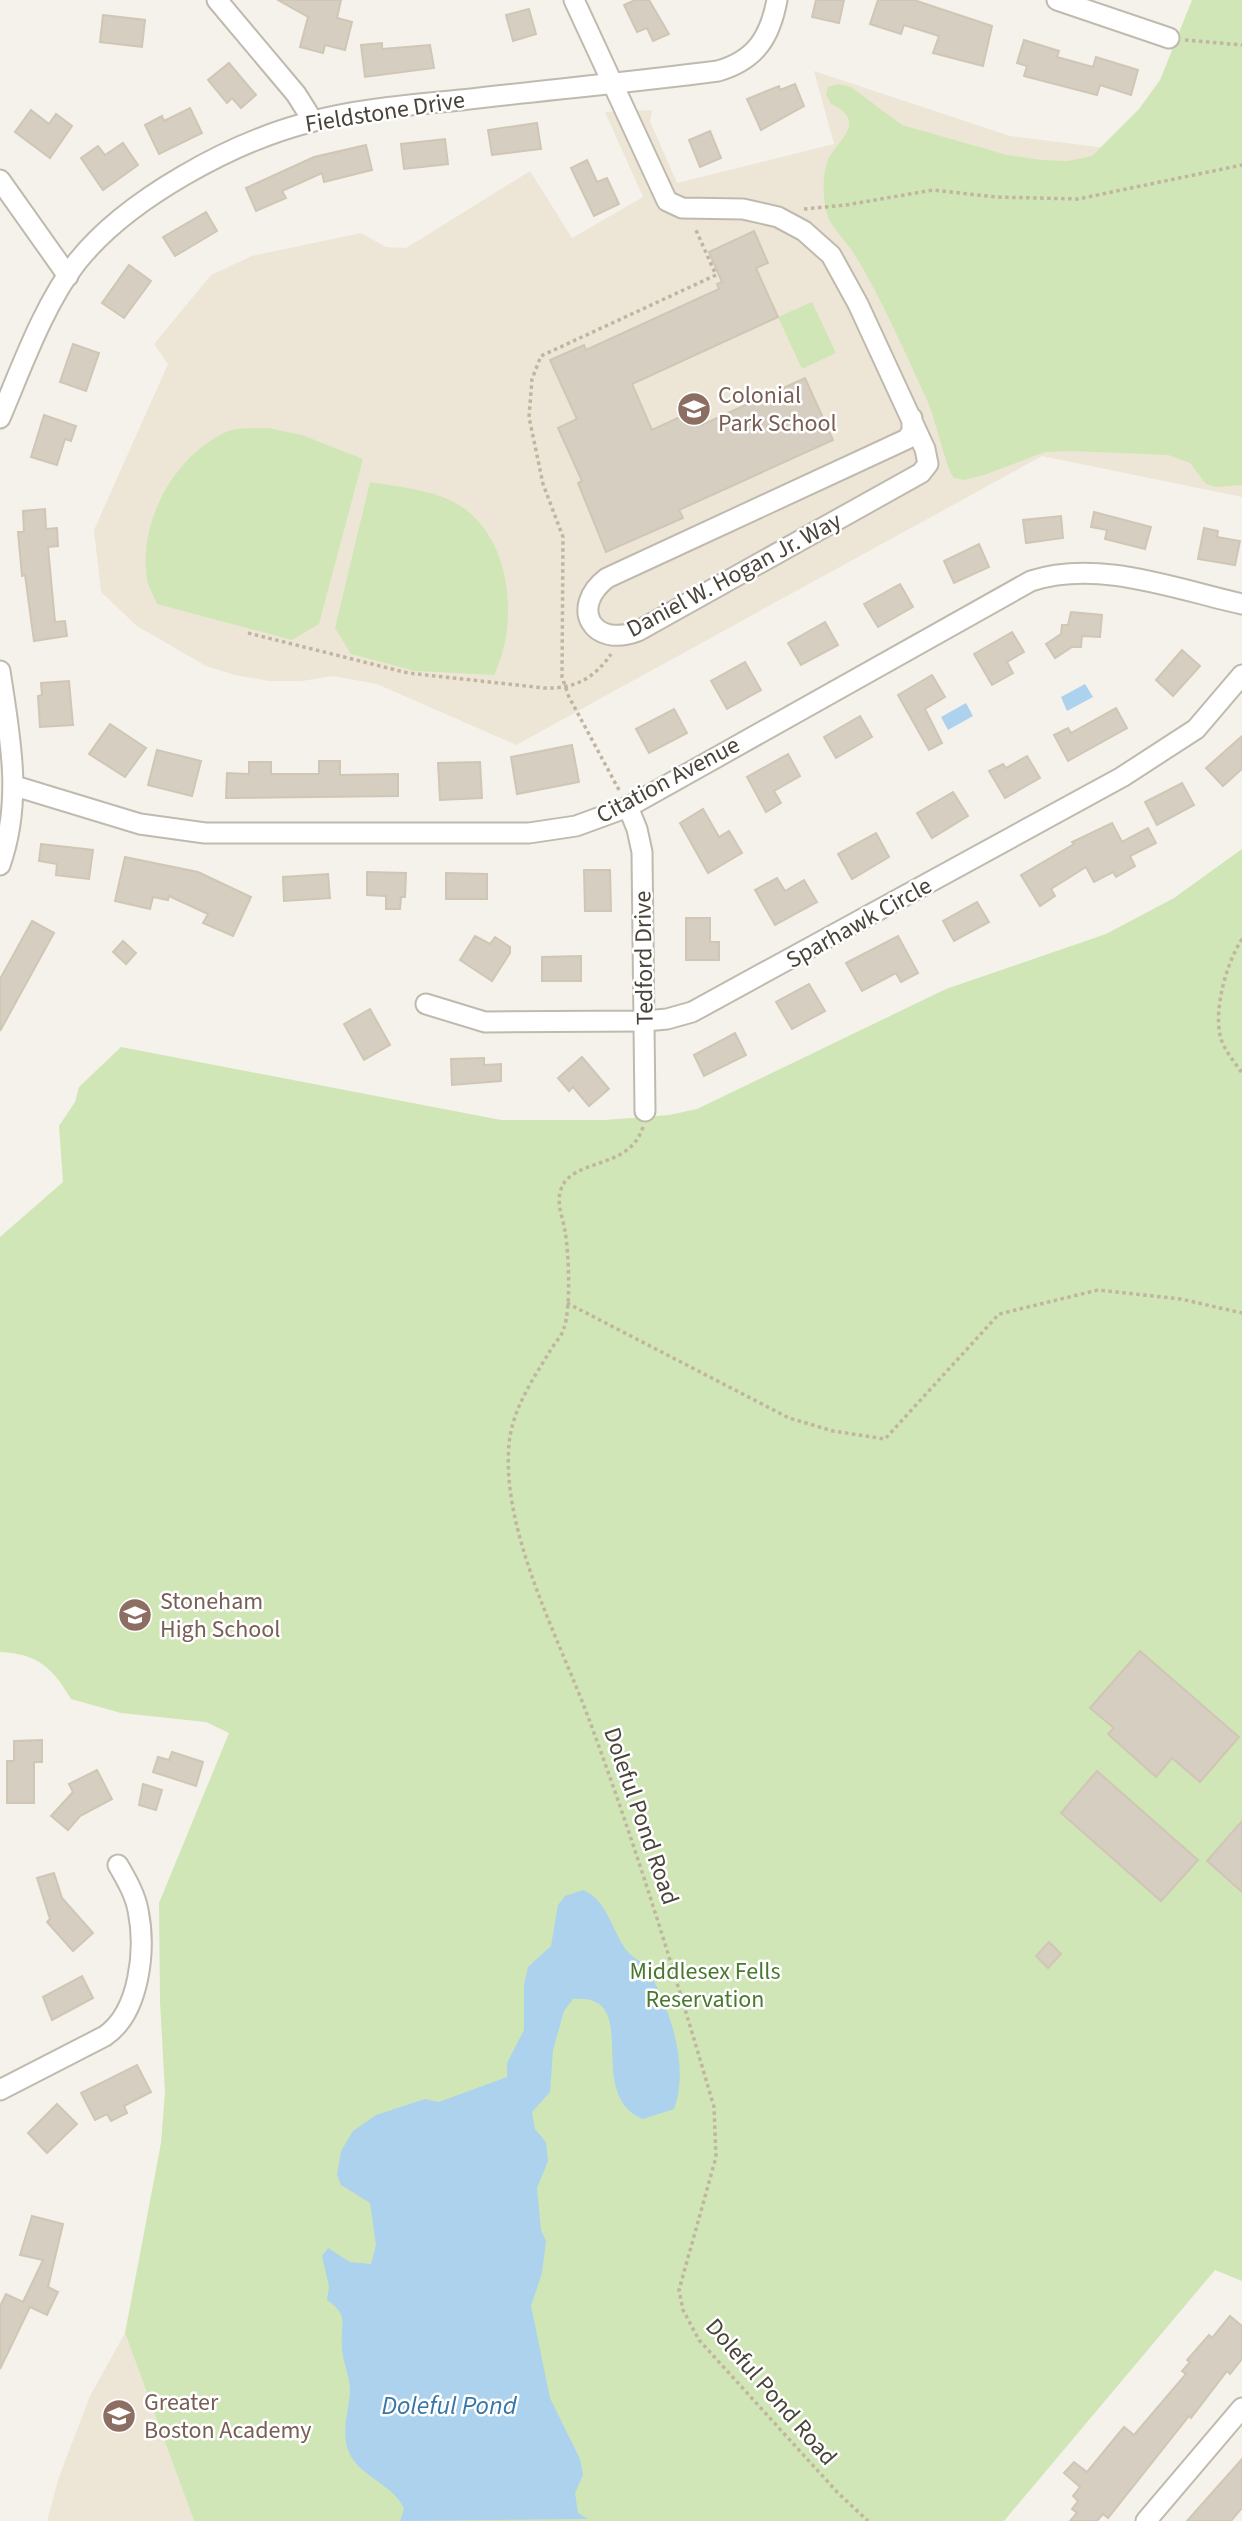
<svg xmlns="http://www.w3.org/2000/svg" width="1242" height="2521" viewBox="0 0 1242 2521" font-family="'Source Sans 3',sans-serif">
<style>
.education{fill:#ede6d6}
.green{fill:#d0e6b7}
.water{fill:#acd2ed}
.building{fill:#d6cec1;stroke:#d0c6b5;stroke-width:2}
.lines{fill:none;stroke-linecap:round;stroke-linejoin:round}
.minor-casing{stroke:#c0baae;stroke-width:23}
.path{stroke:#c1b5a0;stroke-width:3.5;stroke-dasharray:3.5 3.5;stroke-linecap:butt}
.minor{stroke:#fff;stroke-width:19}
.labels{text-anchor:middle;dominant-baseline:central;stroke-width:5;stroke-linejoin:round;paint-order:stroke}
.street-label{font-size:24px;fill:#494339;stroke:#fff}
.education-label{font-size:24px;fill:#785e54;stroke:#fff;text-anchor:start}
.park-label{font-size:24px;fill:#4a782f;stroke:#fff}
.water-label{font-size:26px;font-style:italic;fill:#3677a7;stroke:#fff}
</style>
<rect width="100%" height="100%" fill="#f5f2eb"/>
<!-- education -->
<g class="education">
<polygon points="814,71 1010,136 1130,151 1242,146 1242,497 1042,456 516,745 377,684 333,676 302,681 269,681 235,675 206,666 137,626 101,592 94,530 168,364 154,344 211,275 252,256 361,233 386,247 406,248 530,171 572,238 643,197 605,112 652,110 650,121 677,183 834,144"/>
<polygon points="125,2333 194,2521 47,2521 59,2477 90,2396"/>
</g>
<!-- green -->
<g class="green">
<path d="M1192 0H1242V485L1216 487 1206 484 1190 463 1168 455 1070 451 1045 452 984 475 965 480 954 478C945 467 936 418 926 398 904 350 882 300 855 255 845 239 831 229 826 211 823 196 822 178 827 163 834 141 871 123 831 104L826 94 828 87 838 84 851 87 902 125 1007 155 1042 160 1068 161 1092 156 1139 109 1160 80Z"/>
<polygon points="812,302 836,353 802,369 778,317"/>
<path d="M268 428 302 435 363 459 319 624 292 640 157 604C154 596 148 587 147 579 138 522 174 456 226 432 237 427 256 429 268 428Z"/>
<path d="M370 482C398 487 428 489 454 502 512 533 520 622 494 675L415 671 351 654 335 628Z"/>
<path d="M1242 849V2281L1215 2270 1004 2521H194L125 2333 161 2143 165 2092 160 2002 159 1903 229 1733 206 1722 121 1713 71 1699C52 1668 39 1654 0 1652V1237L63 1182 59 1126 75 1102 79 1087 121 1047 501 1120H605L669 1115 697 1109 946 989 1106 934 1174 898Z"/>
</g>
<!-- water -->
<g class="water">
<polygon points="1085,684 1093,697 1067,711 1061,697"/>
<polygon points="966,703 973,716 948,730 941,717"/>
<path d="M583 1890C607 1899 613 1933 627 1951 633 1958 642 1961 647 1969 670 2006 690 2068 674 2109L643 2119C582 2094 645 1992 573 1999L564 2011 553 2050 550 2092 532 2112 535 2129 546 2142 548 2161 537 2188 541 2230 546 2241 542 2273 531 2306 550 2398 580 2459 583 2475 575 2493 578 2513 588 2519 400 2521 404 2509C393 2481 351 2476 346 2442 343 2424 350 2406 350 2388 349 2374 342 2360 342 2346 340 2322 350 2316 327 2300L329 2287 322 2256 328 2248 350 2262 371 2264 376 2245 370 2203 341 2185 337 2175 341 2151 353 2131 376 2115 425 2099 439 2102 507 2077V2063L524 2030V1985L528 1967 551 1946 558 1905 565 1896Z"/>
</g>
<!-- building -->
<g class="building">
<polygon points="278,0 341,0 337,18 352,22 345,50 325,45 323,53 300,47 308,17"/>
<polygon points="635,0 649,0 669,34 653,41 647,28 637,32 624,5"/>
<polygon points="816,0 844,0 839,23 812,17"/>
<polygon points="878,0 914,0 992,26 983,66 933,53 939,36 904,25 901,34 870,24"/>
<polygon points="529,9 536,34 513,41 506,15"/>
<polygon points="103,15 145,20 142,47 100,42"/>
<polygon points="1024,40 1059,51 1057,57 1093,67 1096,57 1138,70 1131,95 1100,85 1097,95 1024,76 1027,66 1017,63"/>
<polygon points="382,43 382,49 430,45 434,68 365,77 361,45"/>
<polygon points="229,63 256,95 241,108 232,98 227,103 208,80"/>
<polygon points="795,84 804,106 761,130 747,99 779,86 780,90"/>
<polygon points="190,108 202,133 159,154 145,125 162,116 164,121"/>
<polygon points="31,110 49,124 56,114 72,126 50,158 15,132"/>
<polygon points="537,123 541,149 492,155 488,130"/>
<polygon points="710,131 721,158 700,167 689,140"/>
<polygon points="445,139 448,164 404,169 401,144"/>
<polygon points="123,143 138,165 103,190 81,158 98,146 105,155"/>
<polygon points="366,145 372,170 324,182 322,173 282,191 286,198 256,211 246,188 314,157"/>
<polygon points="587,160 597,182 607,178 619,204 594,216 571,168"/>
<polygon points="206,212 217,231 175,256 163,237"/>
<polygon points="754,231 768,263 756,268 778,317 632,384 652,430 695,410 702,425 805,378 833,440 679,510 683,518 606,552 578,483 582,481 558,428 577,419 550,360 584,345 586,350 719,289 717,284 722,282 709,252"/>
<polygon points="129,265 151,281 124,318 102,303"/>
<polygon points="73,344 99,353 86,391 60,382"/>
<polygon points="44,415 76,426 71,441 65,439 57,465 31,457"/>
<polygon points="45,509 46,529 57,528 58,546 48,547 55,622 65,621 67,636 34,641 25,575 22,576 18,532 24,532 23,511"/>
<polygon points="1094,512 1151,527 1145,549 1105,539 1107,530 1091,527"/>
<polygon points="1061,516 1063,538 1026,543 1023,520"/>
<polygon points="1204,528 1218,531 1217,537 1240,541 1235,565 1198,559"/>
<polygon points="979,544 989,567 954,583 944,561"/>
<polygon points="900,584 913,607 878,627 864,604"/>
<polygon points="1071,612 1102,615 1100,637 1082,636 1081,647 1072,647 1055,658 1046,644 1061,634 1062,625 1068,625"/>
<polygon points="825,622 838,645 801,665 788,643"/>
<polygon points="1012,632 1024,652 1007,662 1013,673 992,685 974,654"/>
<polygon points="1182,650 1200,666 1173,696 1156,680"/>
<polygon points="745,662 761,690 727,709 711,681"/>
<polygon points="932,675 945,697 925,709 942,743 929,750 898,695"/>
<polygon points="69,681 73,725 40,727 38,696 42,695 41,683"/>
<polygon points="1116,708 1127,728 1068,761 1054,735 1068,728 1071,733"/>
<polygon points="674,709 687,733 649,753 636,729"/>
<polygon points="860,716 872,737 836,758 824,737"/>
<polygon points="110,724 146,748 125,777 89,754"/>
<polygon points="1242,736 1242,769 1223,786 1206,768"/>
<polygon points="572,745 579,782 517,794 511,757"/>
<polygon points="157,750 201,761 192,796 148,785"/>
<polygon points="788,754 800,776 774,791 781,803 766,812 747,777"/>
<polygon points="1027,756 1040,778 1005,798 989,771 1003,764 1006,768"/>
<polygon points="319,761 340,761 340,775 398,774 398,796 226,798 227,773 249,774 249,762 271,762 271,774 319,774"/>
<polygon points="480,762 482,798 440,800 438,763"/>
<polygon points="1182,783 1194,805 1157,825 1145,802"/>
<polygon points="953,792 968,816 932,838 917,813"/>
<polygon points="703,809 719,837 729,831 742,853 708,873 680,823"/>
<polygon points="1112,823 1122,842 1148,828 1156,843 1130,856 1135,866 1116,877 1113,872 1094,882 1086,867 1051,889 1055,896 1040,906 1021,875 1074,844 1072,842"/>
<polygon points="876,833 889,857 852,879 838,854"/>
<polygon points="41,844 93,850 89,879 56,875 57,864 39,861"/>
<polygon points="125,857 198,872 251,897 233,936 203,923 208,914 169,896 168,900 153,897 150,909 115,901"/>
<polygon points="584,870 610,870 611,911 585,911"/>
<polygon points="367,872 406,873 405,897 401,897 400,909 386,909 386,896 367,895"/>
<polygon points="446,873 487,874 487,899 446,899"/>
<polygon points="328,874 330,898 284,901 283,877"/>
<polygon points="777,878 785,891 804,880 817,902 775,925 755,890"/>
<polygon points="977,902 989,922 954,941 943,921"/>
<polygon points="686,918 710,918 710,942 719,942 719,960 686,960"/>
<polygon points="32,921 54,933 0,1031 0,979"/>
<polygon points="475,936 490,944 495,937 510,947 510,953 492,981 460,960"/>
<polygon points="898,936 918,973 901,982 896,973 862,991 846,963"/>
<polygon points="123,941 136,953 126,964 113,952"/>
<polygon points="581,956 581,981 542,981 542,957"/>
<polygon points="809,984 825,1011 792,1029 776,1002"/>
<polygon points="370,1009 390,1045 364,1060 344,1024"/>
<polygon points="735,1033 746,1055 704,1076 694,1055"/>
<polygon points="582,1057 609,1089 589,1106 573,1087 569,1091 558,1078"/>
<polygon points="484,1058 484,1065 501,1064 501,1081 452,1085 451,1059"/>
<polygon points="1140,1651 1239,1737 1200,1782 1172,1758 1156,1777 1108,1734 1114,1728 1090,1708"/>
<polygon points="42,1740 42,1762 34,1762 34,1803 7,1803 7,1761 14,1761 14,1741"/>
<polygon points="172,1752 203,1762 196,1786 153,1772 158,1757 169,1760"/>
<polygon points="97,1770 112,1799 80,1816 68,1830 51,1816 73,1792 69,1784"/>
<polygon points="1097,1771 1198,1860 1161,1901 1061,1813"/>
<polygon points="143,1784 162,1790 156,1810 139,1805"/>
<polygon points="1242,1821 1242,1892 1207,1861"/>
<polygon points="54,1873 62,1898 93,1933 73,1951 47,1922 50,1919 37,1878"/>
<polygon points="1049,1942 1061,1954 1048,1968 1036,1956"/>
<polygon points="82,1976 93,1998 52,2020 43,1997"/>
<polygon points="137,2065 151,2092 124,2106 127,2113 111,2121 107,2114 95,2120 81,2093"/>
<polygon points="57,2104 77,2124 47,2153 28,2133"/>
<polygon points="32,2216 63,2224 48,2287 58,2292 47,2315 30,2307 0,2369 0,2306 6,2294 23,2302 43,2260 20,2255"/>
<polygon points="1230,2316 1242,2326 1242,2359 1230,2374 1227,2371 1191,2418 1189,2416 1108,2518 1103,2514 1097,2521 1070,2521 1077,2513 1072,2509 1078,2501 1073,2496 1080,2487 1064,2473 1074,2462 1087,2472 1124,2427 1134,2435 1186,2374 1182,2371 1190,2362 1187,2360 1209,2335 1212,2338"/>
<polygon points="1242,2459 1242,2508 1231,2521 1187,2521"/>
</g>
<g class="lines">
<!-- minor casing -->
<g class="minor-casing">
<g id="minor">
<polyline points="217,0 296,94 313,121"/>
<path d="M574 0 667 201 682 208 743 209 778 217 804 231 831 255 858 304 925 449 928 464 921 473 638 631C592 649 569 607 607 578L907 439 912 431V418"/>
<polyline points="1057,0 1169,38"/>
<polyline points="0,180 68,276"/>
<path d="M0 418C21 369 44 304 77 262 127 199 232 142 310 122 358 109 411 105 461 100 547 90 633 82 718 71 756 60 770 37 777 0"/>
<path d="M0 671C10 737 23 800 0 865"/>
<path d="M15 786 140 824 205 833H529L576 826 628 807 1031 581C1098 559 1175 589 1242 604"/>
<polyline points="628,807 637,829 642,852 645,1111"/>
<polyline points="426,1004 485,1022 645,1021 667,1019 692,1012 1122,777 1196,729 1242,675"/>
<path d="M0 2090 105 2036C140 2012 146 1949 138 1910 135 1894 126 1879 118 1865"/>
<polyline points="1146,2521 1242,2408"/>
</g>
</g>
<!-- path -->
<g class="path">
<polyline points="1185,40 1242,45"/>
<polyline points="804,209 846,205 933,190 996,197 1078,199 1242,165"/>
<path d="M248 633 408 673 544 688C574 689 594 679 611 654"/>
<polyline points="619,790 569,697 562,677 563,537 543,484 529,417 532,379 541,356 716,275 695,228"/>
<path d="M1242 939C1227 962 1214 1007 1220 1035 1223 1049 1234 1061 1242 1073"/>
<path d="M643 1127C629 1171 573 1157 561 1189 556 1203 563 1218 565 1231 569 1254 571 1308 564 1328 562 1336 554 1344 550 1351 533 1379 512 1410 509 1444 501 1533 560 1640 590 1722 637 1849 676 1977 714 2107L716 2157 679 2290 683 2310 699 2340 838 2493 868 2521"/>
<polyline points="567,1303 789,1418 833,1431 885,1439 999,1314 1098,1290 1181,1299 1242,1313"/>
</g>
<!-- minor -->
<use href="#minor" class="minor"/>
</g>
<!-- icons -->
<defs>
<g id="school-disc" transform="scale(1.75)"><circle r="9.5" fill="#8d6e63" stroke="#fff"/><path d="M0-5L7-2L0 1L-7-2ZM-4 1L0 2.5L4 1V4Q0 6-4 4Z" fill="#fff"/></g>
</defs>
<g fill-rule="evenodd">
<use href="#school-disc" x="694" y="409"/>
<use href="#school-disc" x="135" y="1615"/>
<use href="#school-disc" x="119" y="2416"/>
</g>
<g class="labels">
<!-- street labels -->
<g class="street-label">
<text transform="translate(385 112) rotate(-9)">Fieldstone Drive</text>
<text transform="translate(734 575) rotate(-28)">Daniel W. Hogan Jr. Way</text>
<text transform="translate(668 780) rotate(-28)">Citation Avenue</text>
<text transform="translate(859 923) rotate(-29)">Sparhawk Circle</text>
<text transform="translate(644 958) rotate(-91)">Tedford Drive</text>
<text transform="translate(641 1816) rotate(71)">Doleful Pond Road</text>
<text transform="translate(771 2392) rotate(49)">Doleful Pond Road</text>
</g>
<!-- education labels -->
<g class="education-label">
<text x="718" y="395">Colonial<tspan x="718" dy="28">Park School</tspan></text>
<text x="160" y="1601">Stoneham<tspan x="160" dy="28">High School</tspan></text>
<text x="144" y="2402">Greater<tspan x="144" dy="28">Boston Academy</tspan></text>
</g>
<!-- park labels -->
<g class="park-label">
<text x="705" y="1971">Middlesex Fells<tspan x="705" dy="28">Reservation</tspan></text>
</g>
<!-- water labels -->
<g class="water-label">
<text x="449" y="2405">Doleful Pond</text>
</g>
</g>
</svg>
